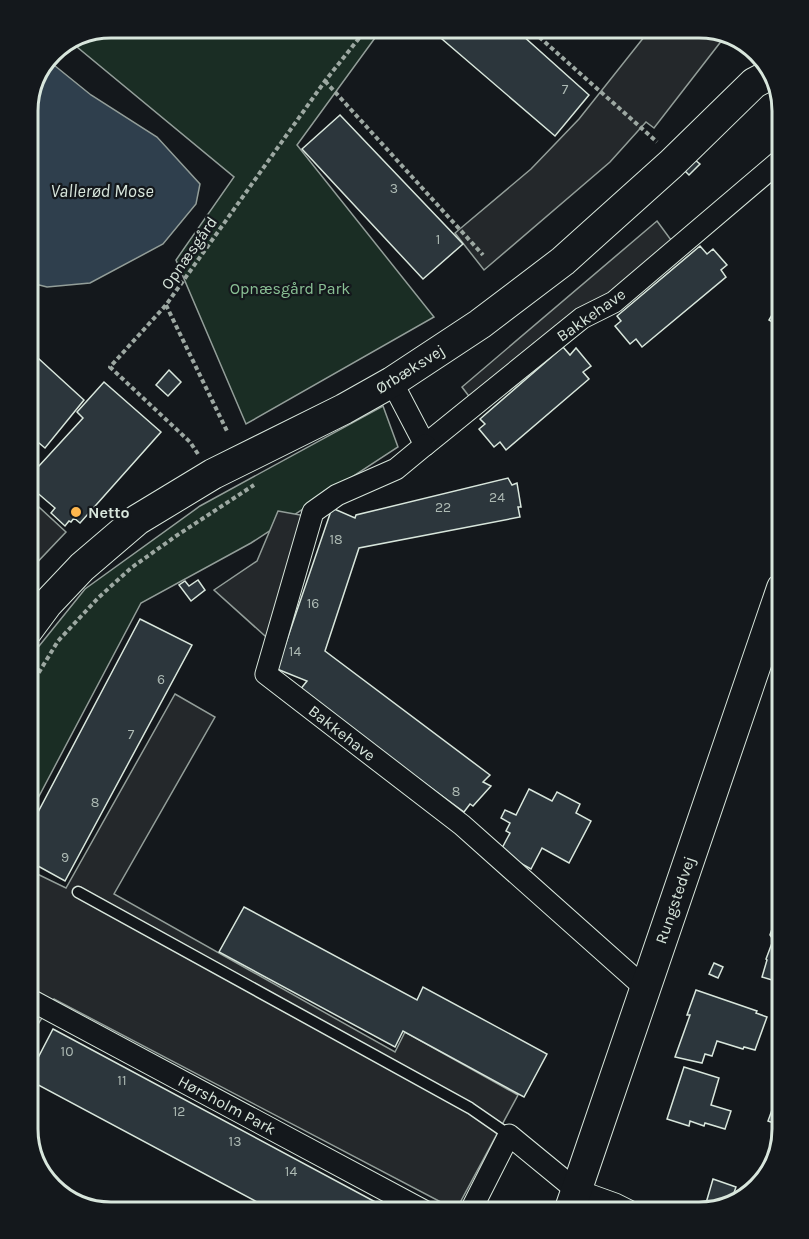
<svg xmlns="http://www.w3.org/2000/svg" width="809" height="1239" viewBox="0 0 809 1239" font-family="Karla,sans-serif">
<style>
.green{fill:#1a2d24;stroke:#939e99;stroke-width:1.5}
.parking{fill:#24282b;stroke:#939e99;stroke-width:1.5}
.water{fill:#2f3f4d;stroke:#939e99;stroke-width:1.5}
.building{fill:#2c363c;stroke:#d8e6dc;stroke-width:1.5}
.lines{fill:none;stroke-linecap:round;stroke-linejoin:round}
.lane-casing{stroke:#d8e6dc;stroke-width:13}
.street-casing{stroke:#d8e6dc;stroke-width:23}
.secondary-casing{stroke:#d8e6dc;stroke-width:32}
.path{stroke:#9da8a2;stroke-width:4;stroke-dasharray:4.5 3;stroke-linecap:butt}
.lane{stroke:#14181c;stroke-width:10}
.street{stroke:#14181c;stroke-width:21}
.secondary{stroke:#14181c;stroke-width:30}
.poi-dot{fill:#ffb74d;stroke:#14181c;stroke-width:2}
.labels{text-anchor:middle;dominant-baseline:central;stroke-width:4.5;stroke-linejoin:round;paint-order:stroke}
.number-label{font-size:14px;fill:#adbab4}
.street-label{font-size:16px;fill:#d8e6dc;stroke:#14181c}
.park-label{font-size:16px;fill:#8ac095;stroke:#14181c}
.poi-label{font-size:16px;font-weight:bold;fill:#d8e6dc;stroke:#14181c;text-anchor:start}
.water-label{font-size:18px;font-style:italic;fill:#d8e6dc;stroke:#14181c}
.rim{fill:none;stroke:#d8e6dc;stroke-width:3}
</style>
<rect width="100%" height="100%" fill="#14181c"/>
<!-- green -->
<g class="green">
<polygon points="111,27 383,27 297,145 434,317 246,424 176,260 234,177 71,42"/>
<polygon points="383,406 398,447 251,543 141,603 27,819 27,661 85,589 200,506"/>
</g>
<!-- parking -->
<g class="parking">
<polygon points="652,27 704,27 726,35 654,128 646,122 610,162 484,270 455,233 531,169 579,119"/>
<polygon points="657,221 674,244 474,403 462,387"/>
<polygon points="27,496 66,532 27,573"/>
<polygon points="278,511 317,518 275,645 214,590 257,561"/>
<polygon points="175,694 215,717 114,894 395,1052 405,1032 518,1095 456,1210 54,999 35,1029 27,1023 27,869 66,888"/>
</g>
<!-- water -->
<polygon class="water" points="49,61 91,95 157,137 200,184 196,204 163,244 90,283 47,287 27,282 27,105"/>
<!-- building -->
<g class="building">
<polygon points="428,27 513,27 589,95 555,136"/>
<polygon points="340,115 463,244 423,279 302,149"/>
<polygon points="695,160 700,164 689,175 684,170"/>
<polygon points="700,246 707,254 713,249 727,265 721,270 726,277 642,347 636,339 630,344 615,326 621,321 617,316"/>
<polygon points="782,298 782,328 769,320"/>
<polygon points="563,347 570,355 576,348 591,366 583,372 589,379 506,450 500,442 494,447 479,429 485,424 480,419"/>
<polygon points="27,348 84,400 45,448 27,433"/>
<polygon points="169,370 181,382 168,396 156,385"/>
<polygon points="104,382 161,432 80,523 74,518 71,522 69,521 65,526 51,513 55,508 27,484 27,479 83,418 77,412"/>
<polygon points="508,478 512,485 517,483 521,507 518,507 520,517 359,548 325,651 490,775 483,782 491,786 473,806 470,804 464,812 299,691 307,681 277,669 332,508 355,518 356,515"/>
<polygon points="198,580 205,590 191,601 179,585 185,581 189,586"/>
<polygon points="140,619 192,645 65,881 27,860 27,833"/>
<polygon points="529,789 552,801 557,792 580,804 576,813 591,821 569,863 542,848 531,869 500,852 510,833 506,831 510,823 501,818 505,810 516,815"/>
<polygon points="244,907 417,1000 423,987 547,1054 524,1097 403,1031 395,1047 219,952"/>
<polygon points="782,909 782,983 762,977 767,960 766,959 772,943 773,944 774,941 770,935 772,929 778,926"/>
<polygon points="714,963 723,967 718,978 709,974"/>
<polygon points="696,990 757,1011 756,1013 767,1017 755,1050 744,1047 743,1049 717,1041 712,1056 705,1054 702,1063 675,1057 690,1015 687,1015"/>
<polygon points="53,1029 394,1212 276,1212 27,1079"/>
<polygon points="684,1067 719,1078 711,1105 731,1111 725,1129 705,1123 704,1126 690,1121 689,1126 667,1119"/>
<polygon points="776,1099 782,1102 782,1126 768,1121"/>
<polygon points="713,1179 736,1187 730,1204 715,1208 716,1206 706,1203"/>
</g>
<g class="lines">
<!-- lane casing -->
<g class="lane-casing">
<polyline id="lane" points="78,892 470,1108 509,1135"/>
</g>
<!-- street casing -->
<g class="street-casing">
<g id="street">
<polyline points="392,382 425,445 582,318 614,302 782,159"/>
<polyline points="425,445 396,469 337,495 313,512 266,674 462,825 645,988"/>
<polyline points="27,998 426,1212"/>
<polyline points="470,1212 509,1135 576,1190 615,1204 631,1212"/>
</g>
</g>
<!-- secondary casing -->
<g class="secondary-casing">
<g id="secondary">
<polyline points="27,631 47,604 82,567 137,520 213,474 344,409 392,382 480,324 563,261 671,164 754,83 773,73"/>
<polyline points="569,1212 782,588"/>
</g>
</g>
<!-- path -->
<g class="path">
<polyline points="528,27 657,142"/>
<polyline points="325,81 483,255"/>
<polyline points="166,305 227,431"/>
<polyline points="198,454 190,442 110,367 166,305 325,81 368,27"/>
<polyline points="27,692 58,641 98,598 131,568 176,536 254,485"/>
</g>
<!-- lane -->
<use href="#lane" class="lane"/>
<!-- street -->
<use href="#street" class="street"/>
<!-- secondary -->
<use href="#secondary" class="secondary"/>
</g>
<!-- markers -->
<circle class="poi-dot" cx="76" cy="512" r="6"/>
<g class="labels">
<!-- number labels -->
<g class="number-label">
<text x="565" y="89">7</text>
<text x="394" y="188">3</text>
<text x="438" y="239">1</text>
<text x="497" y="497">24</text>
<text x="443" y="507">22</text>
<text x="336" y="539">18</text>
<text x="313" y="603">16</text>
<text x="295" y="651">14</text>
<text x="161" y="679">6</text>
<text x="131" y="734">7</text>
<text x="456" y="791">8</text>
<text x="95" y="802">8</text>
<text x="65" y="857">9</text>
<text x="67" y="1051">10</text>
<text x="122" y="1080">11</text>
<text x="179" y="1111">12</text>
<text x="235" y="1141">13</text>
<text x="291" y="1171">14</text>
</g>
<!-- street labels -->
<g class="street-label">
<text transform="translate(189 253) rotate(-55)">Opnæsgård</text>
<text transform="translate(591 315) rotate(-35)">Bakkehave</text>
<text transform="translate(410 369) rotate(-32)">Ørbæksvej</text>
<text transform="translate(342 733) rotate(38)">Bakkehave</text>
<text transform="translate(675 900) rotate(-71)">Rungstedvej</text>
<text transform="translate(227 1105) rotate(28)">Hørsholm Park</text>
</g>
<!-- park labels -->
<g class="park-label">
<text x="290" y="288">Opnæsgård Park</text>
</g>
<!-- poi labels -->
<g class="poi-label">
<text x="88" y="512">Netto</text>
</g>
<!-- water labels -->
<g class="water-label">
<text x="102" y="191">Vallerød Mose</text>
</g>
</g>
<!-- crop -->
<path d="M0 0H809V1239H0ZM111 38H699A73 73 0 0 1 772 111V1129A73 73 0 0 1 699 1202H111A73 73 0 0 1 38 1129V111A73 73 0 0 1 111 38Z" fill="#14181c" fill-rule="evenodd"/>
<path class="rim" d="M111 38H699A73 73 0 0 1 772 111V1129A73 73 0 0 1 699 1202H111A73 73 0 0 1 38 1129V111A73 73 0 0 1 111 38Z"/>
</svg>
